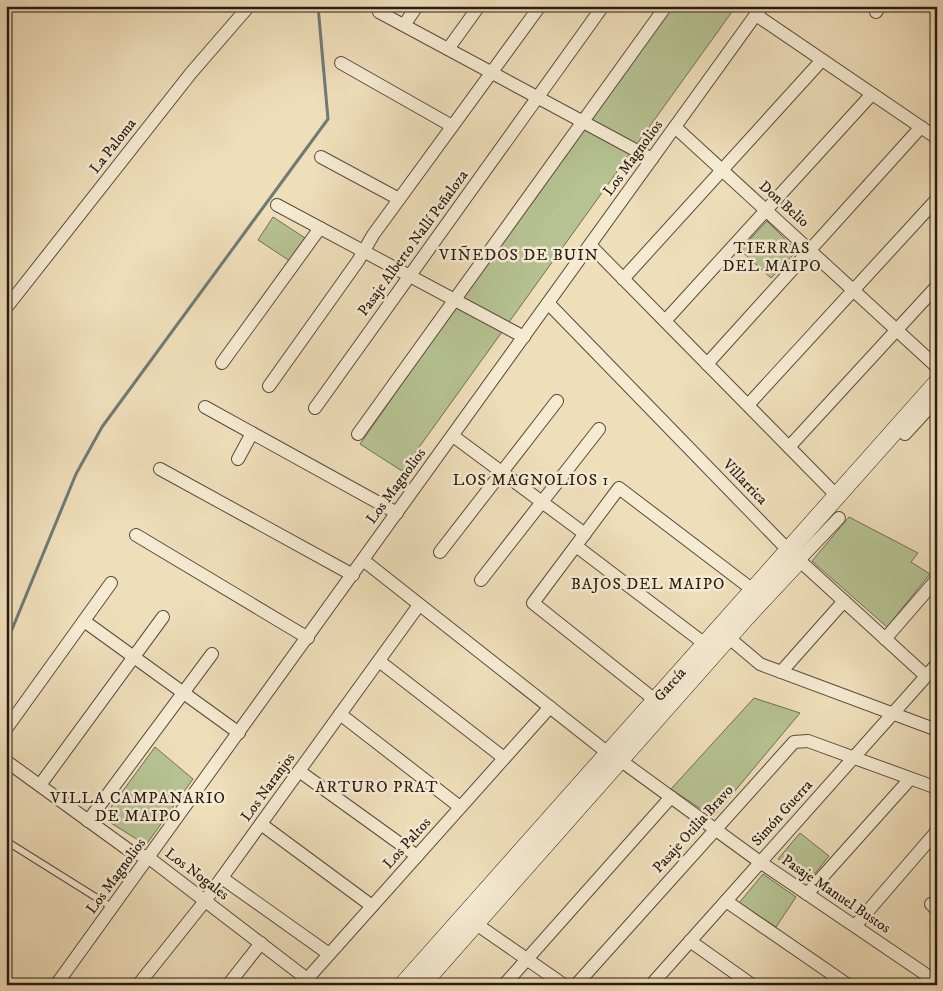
<svg xmlns="http://www.w3.org/2000/svg" width="943" height="991" viewBox="0 0 943 991" font-family="'IM FELL DW Pica',serif">
<style>
.green{fill:#b6c292;stroke:#6f6e52}
.lines{fill:none;stroke-linecap:round;stroke-linejoin:round}
.stream{stroke:#6e7b76;stroke-width:3}
.lane-casing{stroke:#5a4b3d;stroke-width:8}
.street-casing{stroke:#5a4b3d;stroke-width:14}
.secondary-casing{stroke:#281a13;stroke-width:19}
.lane{stroke:#f5ead2;stroke-width:6}
.street{stroke:#f5ead2;stroke-width:12}
.secondary{stroke:#f5ead2;stroke-width:18}
.labels{text-anchor:middle;dominant-baseline:central;stroke-width:5;stroke-linejoin:round;paint-order:stroke}
.street-label{font-size:15px;fill:#281a13;stroke:#f5ead2}
.neighbourhood-label{font-size:16px;letter-spacing:1px;fill:#281a13;stroke:#f5ead2}
</style>
<rect width="100%" height="100%" fill="#efdeba"/>
<filter id="stains"><feTurbulence type="fractalNoise" baseFrequency=".004" numOctaves="4"/><feColorMatrix values="0 0 0 0 .2 0 0 0 0 .09 0 0 0 0 .02 0 0 0 .5 -.17"/></filter>
<radialGradient id="worn" r=".72"><stop offset=".6" stop-color="#630" stop-opacity="0"/><stop offset="1" stop-color="#630" stop-opacity=".3"/></radialGradient>
<!-- green -->
<g class="green">
<polygon points="666,6 729,6 734,9 402,471 360,444"/>
<polygon points="273,217 305,238 290,261 258,240"/>
<polygon points="767,221 797,251 771,278 740,250"/>
<polygon points="849,517 918,553 911,562 930,574 887,627 812,561"/>
<polygon points="754,698 800,713 713,817 671,789"/>
<polygon points="155,747 193,779 146,845 103,818"/>
<polygon points="800,833 829,856 809,881 778,859"/>
<polygon points="763,874 796,897 776,927 739,903"/>
</g>
<g class="lines">
<!-- stream -->
<polyline class="stream" points="6,644 76,474 102,427 328,119 318,6"/>
<!-- lane casing -->
<g class="lane-casing">
<polyline id="lane" points="6,841 113,908"/>
</g>
<!-- street casing -->
<g class="street-casing">
<g id="street">
<polyline points="379,12 652,159"/>
<polyline points="876,12 880,6"/>
<polyline points="756,15 937,138"/>
<polyline points="404,25 417,6"/>
<polyline points="448,49 479,6"/>
<polyline points="341,63 452,126"/>
<polyline points="675,127 937,367"/>
<polyline points="321,157 399,199"/>
<polyline points="277,205 524,337"/>
<polyline points="590,245 837,496"/>
<polyline points="623,279 822,60"/>
<polyline points="548,303 788,550 926,676"/>
<polyline points="6,308 191,73 249,6"/>
<polyline points="665,321 872,94"/>
<polyline points="222,363 320,228"/>
<polyline points="707,364 921,127"/>
<polyline points="269,386 358,261 373,235 540,6"/>
<polyline points="748,405 937,199"/>
<polyline points="205,407 397,513"/>
<polyline points="315,408 603,6"/>
<polyline points="358,434 666,6"/>
<polyline points="905,434 937,399"/>
<polyline points="453,436 585,534"/>
<polyline points="789,447 937,286"/>
<polyline points="238,459 252,433"/>
<polyline points="160,469 353,575"/>
<polyline points="136,535 308,638"/>
<polyline points="576,546 705,644"/>
<polyline points="440,552 557,401"/>
<polyline points="363,560 608,753"/>
<polyline points="799,560 839,518"/>
<polyline points="481,580 599,429"/>
<polyline points="84,621 239,733"/>
<polyline points="728,637 760,664 937,730"/>
<polyline points="885,639 937,579"/>
<polyline points="379,661 504,758"/>
<polyline points="781,672 844,601"/>
<polyline points="655,700 533,603 619,488 753,590"/>
<polyline points="340,714 460,807"/>
<polyline points="6,729 111,583"/>
<polyline points="620,760 760,862 937,982"/>
<polyline points="6,761 130,851 149,858 315,985"/>
<polyline points="299,771 417,856"/>
<polyline points="40,785 163,617"/>
<polyline points="88,821 212,654"/>
<polyline points="261,824 372,906"/>
<polyline points="222,878 329,954"/>
<polyline points="807,894 910,779"/>
<polyline points="726,901 848,985"/>
<polyline points="931,904 937,910"/>
<polyline points="469,919 564,985"/>
<polyline points="855,926 937,831"/>
<polyline points="690,941 752,985"/>
<polyline points="308,978 550,707"/>
<polyline points="56,985 762,6"/>
<polyline points="138,985 205,901 419,605"/>
<polyline points="228,985 261,943"/>
<polyline points="504,985 671,797"/>
<polyline points="576,985 794,742 808,741 937,788"/>
<polyline points="651,985 937,664"/>
</g>
</g>
<!-- secondary casing -->
<g class="secondary-casing">
<g id="secondary">
<path id="s1" d="M403 985 937 383"/>
<polyline points="421,985 746,617 799,560"/>
</g>
</g>
<!-- lane -->
<use href="#lane" class="lane"/>
<!-- street -->
<use href="#street" class="street"/>
<!-- secondary -->
<use href="#secondary" class="secondary"/>
</g>
<g class="labels">
<!-- street labels -->
<g class="street-label">
<text transform="translate(113 146) rotate(-52)">La Paloma</text>
<text transform="translate(633 158) rotate(-54)">Los Magnolios</text>
<text transform="translate(784 204) rotate(42)">Don Belio</text>
<text transform="translate(413 243) rotate(-54)">Pasaje Alberto Nallí Peñaloza</text>
<text transform="translate(745 482) rotate(46)">Villarrica</text>
<text transform="translate(396 486) rotate(-54)">Los Magnolios</text>
<text stroke="none"><textPath href="#s1" startOffset="402">García</textPath></text>
<text transform="translate(268 787) rotate(-54)">Los Naranjos</text>
<text transform="translate(782 813) rotate(-48)">Simón Guerra</text>
<text transform="translate(693 829) rotate(-48)">Pasaje Otilia Bravo</text>
<text transform="translate(407 843) rotate(-48)">Los Paltos</text>
<text transform="translate(197 874) rotate(37)">Los Nogales</text>
<text transform="translate(116 876) rotate(-54)">Los Magnolios</text>
<text transform="translate(836 894) rotate(34)">Pasaje Manuel Bustos</text>
</g>
<!-- neighbourhood labels -->
<g class="neighbourhood-label">
<text x="772" y="248">TIERRAS<tspan x="772" dy="18">DEL MAIPO</tspan></text>
<text x="519" y="255">VIÑEDOS DE BUIN</text>
<text x="531" y="480">LOS MAGNOLIOS 1</text>
<text x="648" y="584">BAJOS DEL MAIPO</text>
<text x="377" y="787">ARTURO PRAT</text>
<text x="138" y="798">VILLA CAMPANARIO<tspan x="138" dy="18">DE MAIPO</tspan></text>
</g>
</g>
<!-- margin -->
<rect width="943" height="991" fill="none" stroke="#efdeba" stroke-width="25"/>
<rect x="8" y="8" width="928" height="976" fill="none" stroke="#281a13" stroke-width="2.5"/>
<rect x="12" y="12" width="918" height="966" fill="none" stroke="#281a13"/>
<rect width="100%" height="100%" filter="url(#stains)"/>
<rect width="100%" height="100%" fill="url(#worn)"/>
</svg>
